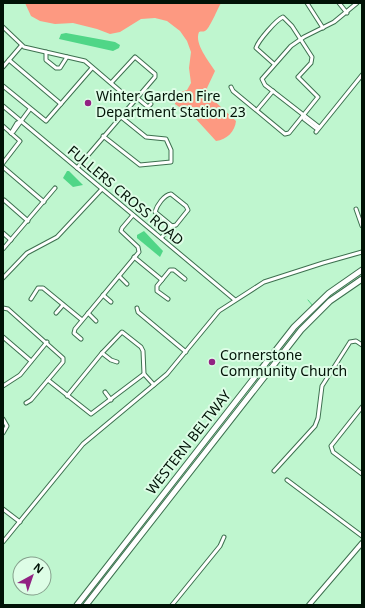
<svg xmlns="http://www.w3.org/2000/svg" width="365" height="608" viewBox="0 0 365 608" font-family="'Noto Sans',sans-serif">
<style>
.green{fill:#fd9981}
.water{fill:#50d687}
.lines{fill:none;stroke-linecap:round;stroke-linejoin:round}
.stream{stroke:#50d687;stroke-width:1}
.minor-casing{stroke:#3d704f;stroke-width:5}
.major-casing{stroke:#3d704f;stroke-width:6}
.highway-casing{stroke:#3d704f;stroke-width:7}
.minor{stroke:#fff;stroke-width:3}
.major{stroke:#fff;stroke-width:4}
.highway{stroke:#fff;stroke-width:5}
.poi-dot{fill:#922283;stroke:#ddfde6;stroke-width:1.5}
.labels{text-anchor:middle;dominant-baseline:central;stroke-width:4;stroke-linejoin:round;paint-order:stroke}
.poi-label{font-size:14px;fill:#011206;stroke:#ddfde6;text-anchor:start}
.street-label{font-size:14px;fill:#011206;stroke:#ddfde6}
</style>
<rect width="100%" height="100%" fill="#bff6cf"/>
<!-- green -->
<path class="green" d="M25 3H221C218 8 209 30 205 31 203 32 201 31 199 32 194 44 209 61 215 71L207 88 208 95 236 121C235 131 227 140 216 141L195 118 175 104V97L178 93 187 90 191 83 189 68 191 52 187 41 180 31 167 21 155 18 141 19 120 32 110 34 97 29 73 23 55 24 40 21 31 16Z"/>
<!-- water -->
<g class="water">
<polygon points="66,33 115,42 120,45 119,48 113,51 59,39 61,34"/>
<polygon points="67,171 69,171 83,185 73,187 63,178"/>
<polygon points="144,231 163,251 160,257 137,238 137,235"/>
</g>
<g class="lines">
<!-- stream -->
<polyline class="stream" points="308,300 313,306"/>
<!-- minor casing -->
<g class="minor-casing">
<g id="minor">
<polyline points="307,3 323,28"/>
<polyline points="339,3 347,13"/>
<polyline points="3,27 24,47 85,61 133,102"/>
<polyline points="46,52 46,60 56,68 60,68 67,57"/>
<polyline points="9,60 61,104"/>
<polyline points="3,67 21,46"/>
<polyline points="3,86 46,121 92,68"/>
<path d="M231 87 233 91 285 134 289 133 318 97 298 77 311 63 312 57 292 26 283 17C276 20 258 41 256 48L274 64"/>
<polyline points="137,98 148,107 151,104"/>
<polyline points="3,106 235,300"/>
<polyline points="257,110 273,91"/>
<polyline points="303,116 304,119 317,129"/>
<polyline points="3,126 20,141 3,163"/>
<polyline points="319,127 265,85 262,79 291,46 304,37 334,22 357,3"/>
<polyline points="316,132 362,75"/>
<polyline points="11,133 13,132 30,109"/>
<polyline points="11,133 17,123 21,121"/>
<polyline points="103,136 140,165 171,162 171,150 166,139 146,137 120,116"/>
<polyline points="3,167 44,202"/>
<polyline points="77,168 155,77 155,74 135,57 111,83"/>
<path d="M171 194 186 206 188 210 176 225 172 226 155 212C157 205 164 195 171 194Z"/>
<polyline points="4,200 28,221"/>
<polyline points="356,209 362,226"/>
<polyline points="3,233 11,240"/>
<polyline points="161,238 172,226"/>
<polyline points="3,249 55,188"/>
<polyline points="134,257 162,280"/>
<polyline points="119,276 127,284"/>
<polyline points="3,278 27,253 57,237 102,189"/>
<polyline points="103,295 111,302"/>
<polyline points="31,299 38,288 43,288 82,320"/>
<polyline points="168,299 157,291 157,286 170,270 174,270 185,279"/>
<polyline points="3,308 8,309 63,358 63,362 31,400 26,403"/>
<polyline points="137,308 138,312 186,352"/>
<polyline points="56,313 63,305"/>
<polyline points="88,313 96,321"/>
<polyline points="3,337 31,361"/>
<polyline points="81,339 74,333 75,329 139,252 138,247 121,231 122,228 133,215"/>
<polyline points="102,353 111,360 117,362"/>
<polyline points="48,380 91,414 144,374"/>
<polyline points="3,386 20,375 47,342"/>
<polyline points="105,392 111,400"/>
<polyline points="67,396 102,353 122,332 141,347 143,351 144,374 154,385"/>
<polyline points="362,407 331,446 333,452 362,474"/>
<polyline points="3,419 7,426 3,433"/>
<polyline points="274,471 315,426 318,418 322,386 350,342 356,341 362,345"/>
<polyline points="287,480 362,536"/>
<polyline points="3,509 20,522"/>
<polyline points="3,542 83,444 167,374 219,311 264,282 323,263 362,252"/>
<polyline points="172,605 220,546 224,537"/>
</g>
</g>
<!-- major casing -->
<g class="major-casing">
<polyline id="major" points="309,605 362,543"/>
</g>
<!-- highway casing -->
<g class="highway-casing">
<g id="highway">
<polyline points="77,605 294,327 329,293 362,270"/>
<polyline points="86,605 301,330 330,301 362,279"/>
</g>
</g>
<!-- minor -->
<use href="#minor" class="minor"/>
<!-- major -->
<use href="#major" class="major"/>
<!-- highway -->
<use href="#highway" class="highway"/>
</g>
<!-- markers -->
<g class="poi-dot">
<circle cx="88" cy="103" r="4"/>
<circle cx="212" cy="362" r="4"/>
</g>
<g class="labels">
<!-- poi labels -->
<g class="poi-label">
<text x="96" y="95">Winter Garden Fire<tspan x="96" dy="16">Department Station 23</tspan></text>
<text x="220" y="354">Cornerstone<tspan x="220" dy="16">Community Church</tspan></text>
</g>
<!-- street labels -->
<g class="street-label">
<text transform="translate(126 195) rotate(40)">FULLERS CROSS ROAD</text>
<text transform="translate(188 442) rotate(-52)">WESTERN BELTWAY</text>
</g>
</g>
<!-- border -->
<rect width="365" height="608" fill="none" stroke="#011206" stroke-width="8"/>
<!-- north arrow -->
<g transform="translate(32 576) rotate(40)"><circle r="19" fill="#ddfde6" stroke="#859f8c"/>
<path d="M0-3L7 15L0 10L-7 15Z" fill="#922283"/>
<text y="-6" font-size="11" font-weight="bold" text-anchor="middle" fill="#011206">N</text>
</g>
</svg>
